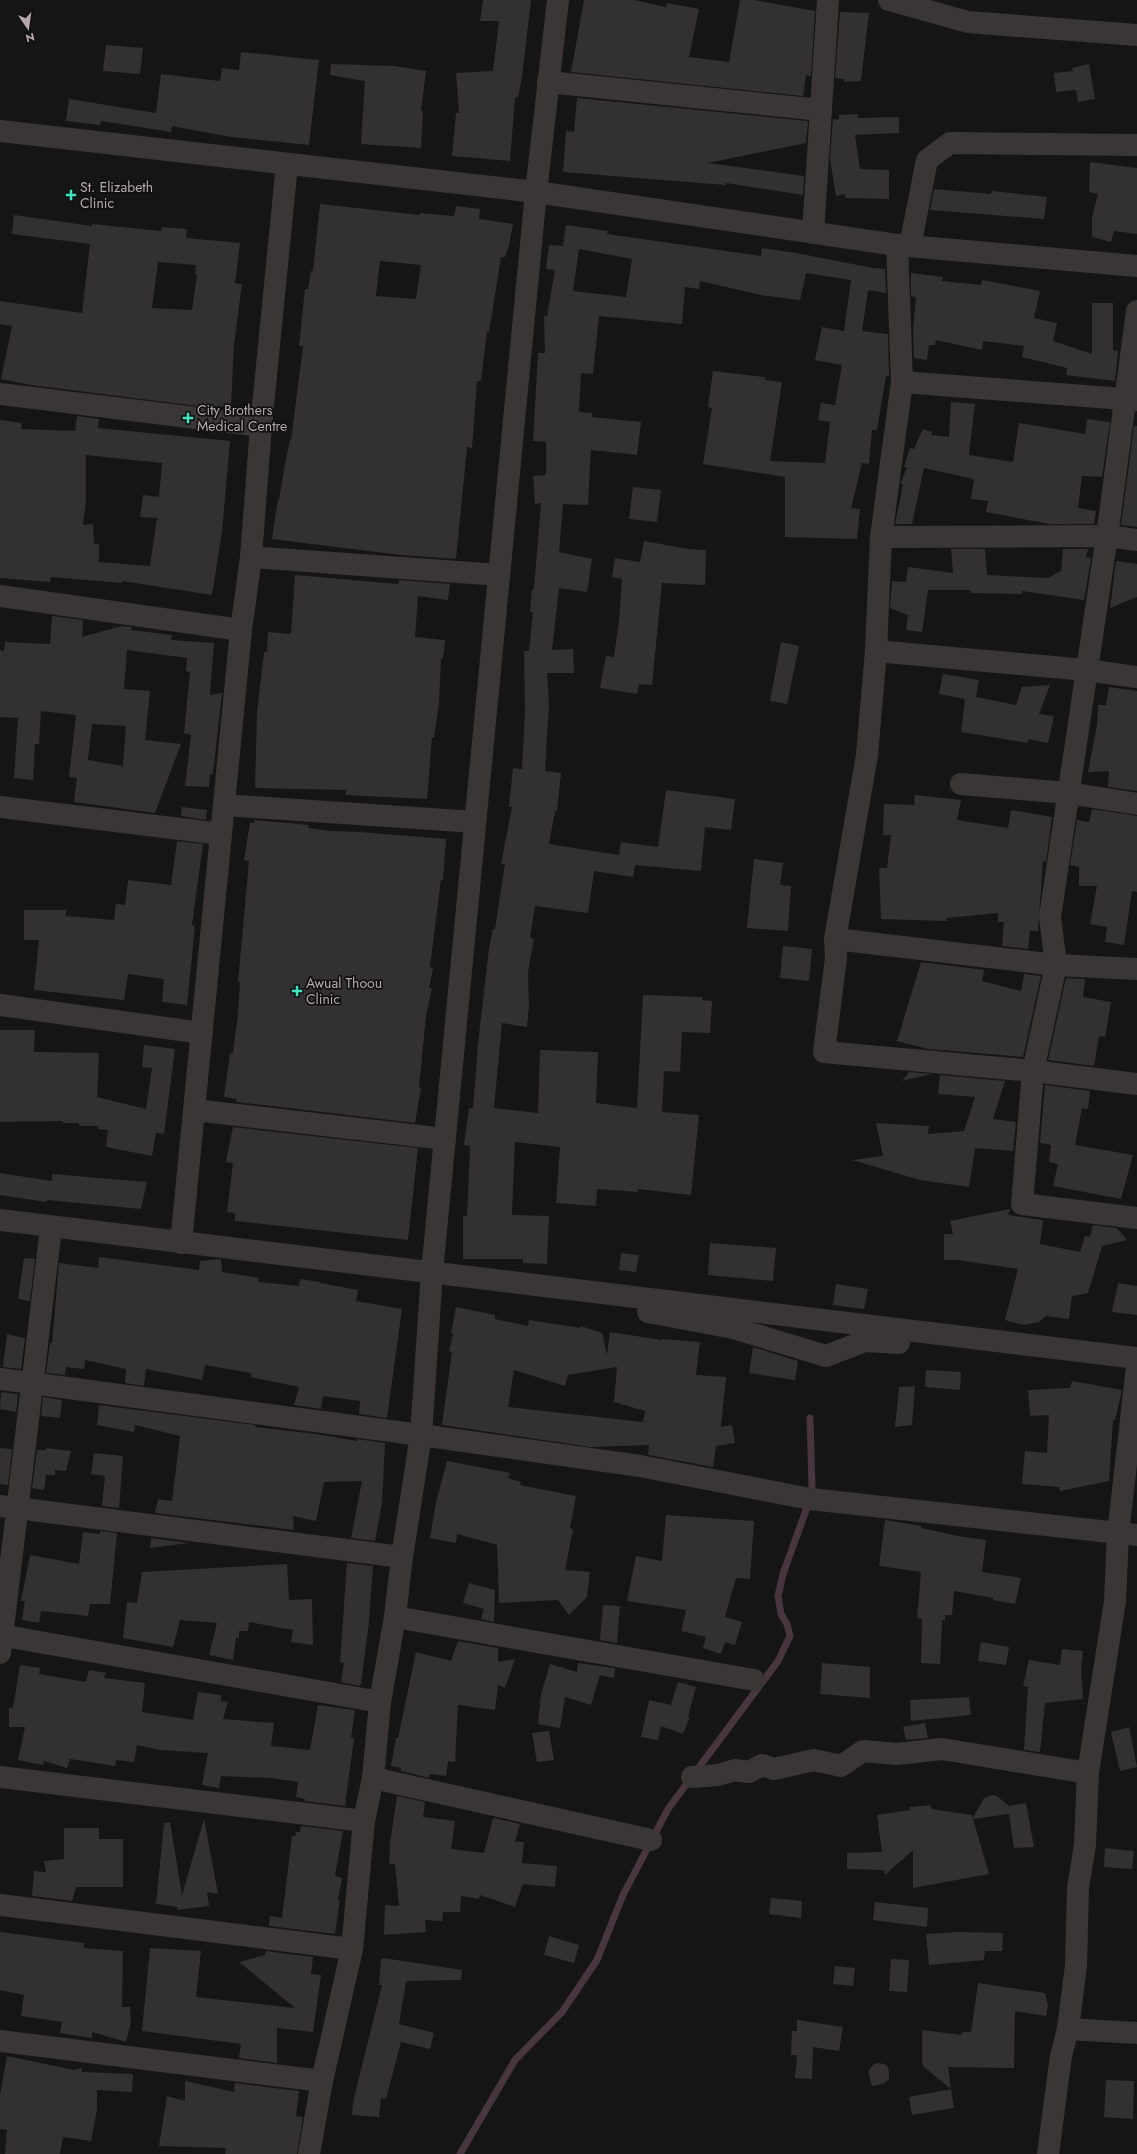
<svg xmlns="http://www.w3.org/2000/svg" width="1137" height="2154" viewBox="0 0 1137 2154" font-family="Jost,sans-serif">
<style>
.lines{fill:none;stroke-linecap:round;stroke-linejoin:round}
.stream{stroke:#47363e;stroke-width:7}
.building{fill:#323030;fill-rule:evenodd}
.street{stroke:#3b3636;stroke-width:22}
.poi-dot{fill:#40e3c2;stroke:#111010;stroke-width:1.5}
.labels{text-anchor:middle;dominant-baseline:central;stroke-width:3.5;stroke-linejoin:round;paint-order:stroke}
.poi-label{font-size:14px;fill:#b6a8aa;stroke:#111010;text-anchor:start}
</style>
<rect width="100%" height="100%" fill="#161515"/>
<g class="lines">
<!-- stream -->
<polyline class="stream" points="460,2154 515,2060 562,2012 597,1960 623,1895 668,1809 778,1661 790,1636 787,1624 781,1614 778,1596 783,1574 810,1499 812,1486 810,1418"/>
</g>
<!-- building -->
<g class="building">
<polygon points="483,0 531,0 522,77 518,98 515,97 510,161 452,156 456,113 459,113 456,73 493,71 499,21 480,21"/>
<polygon points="584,0 634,0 666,7 667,3 699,9 689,57 729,62 740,0 754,0 815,11 811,76 806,75 803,96 571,72"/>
<polygon points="840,12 869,13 861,81 844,82 844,79 835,78"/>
<polygon points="106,45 143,48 140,74 103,71"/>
<polygon points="241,52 319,60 309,145 231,137 172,126 171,132 101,121 100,125 66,121 69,99 156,113 161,74 220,81 222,68 239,70"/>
<polygon points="331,64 394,66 426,71 421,111 423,111 421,148 361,144 365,81 330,75"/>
<polygon points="1089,64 1095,99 1078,102 1076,90 1056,92 1054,73 1073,71 1072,68"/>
<polygon points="577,98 808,121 806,143 708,163 804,176 803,195 726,183 726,185 563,172 566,131 574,132"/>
<polygon points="858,114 858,118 899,117 899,133 855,135 860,169 889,170 889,199 846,198 845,194 836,196 830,159 833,119 839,120 839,115"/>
<polygon points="1090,162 1137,168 1137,234 1114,231 1111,242 1092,237 1092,218 1098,194 1089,192"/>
<polygon points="934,189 991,194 992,191 1047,197 1044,219 930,210"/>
<path d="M320 204 420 215V213L454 216 456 206 480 209 479 219 513 224 508 250H507L505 257H501L489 332 487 331 481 381H477L472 448 467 447 456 559 401 555 272 539 278 499 279 500 286 459 290 440H291L303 346H299L305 289H308L311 271H313ZM380 261 421 265 416 299 376 296Z"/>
<path d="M14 215 92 226V224L161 231 162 227 187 229 186 238 240 243 235 283 242 284 234 344 231 407 197 406 31 385 1 379 12 326 0 324V301L82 313 90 244 12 234ZM158 262 196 265 195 274H197L192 310 152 308Z"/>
<path d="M566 225 608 231 607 234 761 256 762 248 796 253 873 268 885 269 886 293 868 290 862 331 888 334 889 376H886L877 430H872L869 464 862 463 851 508 860 509 857 539 785 537V477L703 464 712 408 708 407 713 371 765 377V380L782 382 770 461 825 463 830 422 818 420 821 403 835 405 842 365 815 360 822 327 844 331 851 280 806 273 800 300 761 295 700 281 699 289 685 287 682 324 599 316 593 374 581 373 579 412 592 413V417L641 422 637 455 591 450 588 505 563 504 559 552 592 559 587 592 559 588 552 650 573 649 574 673H547L549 704 545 771 561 773 557 811H555L549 844 619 855 621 842 658 847 666 790 735 799 731 830 705 827 701 871 635 865 633 877 594 871 588 913 535 906 530 938 534 939 528 972 529 1006 527 1027 502 1023 494 1108 538 1113 540 1050 598 1052 596 1103 637 1108 643 995 702 997V1000L712 1001 710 1033 682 1032 680 1072 664 1071 662 1112 699 1115 691 1195 638 1189V1192L597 1189 596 1206 556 1203 560 1147 515 1142 512 1215 549 1216 547 1264 523 1263V1259H463V1216H467L470 1146 464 1145 469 1108 473 1109 478 1044 489 948 493 929H495L505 864H501L512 807H509L513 768 522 769 525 711 524 651H529L533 612H530L532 589H534L541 503 535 504 533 476 546 475V442L533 441 538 353H545L544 316H547L555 270 546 269 549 245 563 246ZM579 249 632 259 626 297 573 291Z"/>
<polygon points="911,273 943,277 942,281 981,285 982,280 1040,291 1034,318 1057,323 1053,341 1092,354 1092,303 1113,303 1113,350 1118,351 1115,381 1066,375 1067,368 1022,357 1024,346 983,341 982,350 936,340 935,345 929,345 927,360 914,358 913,331 916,297 911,296"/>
<polygon points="951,402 975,404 969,455 1013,462 1019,423 1085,434 1087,419 1110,422 1102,477 1082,476 1078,508 1096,511 1094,524 1049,524 986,512 988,501 971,499 974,479 924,468 912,524 895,524 903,485 901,484 901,482 907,467 904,467 910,448 914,449 923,429 932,432 931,435 949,437"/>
<path d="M77 416 99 419 98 428 230 441 222 532 212 595 122 581V583L51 577 50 582 0 578V420L22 423 21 429 75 431ZM86 455 162 463 159 497 143 495 140 517 157 518 150 566 99 562V544H94L93 524 83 525 86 501Z"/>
<polygon points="1134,426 1137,426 1137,527 1121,525"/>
<polygon points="633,487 661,490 657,522 629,519"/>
<polygon points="644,541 688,549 706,550 705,585 662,583 652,685 639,684 637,694 600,688 606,656 614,657 619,621 622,579 612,577 615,558 640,562"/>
<polygon points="951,549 985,549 987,575 1048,578 1061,571 1063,549 1088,549 1086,557 1091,558 1084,600 1022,591 1022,594 971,593 971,590 928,590 922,632 906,630 908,615 890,608 892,581 906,582 908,567 953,573"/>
<polygon points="1116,561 1137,564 1137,597 1110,608"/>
<polygon points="295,575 398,584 399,580 450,584 448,600 418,596 415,637 445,640 443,658 441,658 439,703 434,738 432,737 427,799 346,795 346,790 255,788 257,712 264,652 267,652 268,632 291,634"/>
<path d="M52 616 83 620 82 637 122 626 132 627 131 630 172 635 171 640 214 643 210 695 222 693 213 774H210L209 787 185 786 191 735 184 733 190 672 186 671 187 658 127 650 124 689 150 691 145 740 181 744 155 813 74 802 77 778 69 777 76 715 41 711 39 744H35L33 780 14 778 18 718 0 717V650L4 651 5 642 50 644ZM92 724 126 726 123 766 88 760Z"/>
<polygon points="781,642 799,646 787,704 770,701"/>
<polygon points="943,674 979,680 976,697 1016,705 1022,687 1050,685 1039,714 1054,716 1048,743 1028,739 1028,743 961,732 965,699 939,694"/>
<polygon points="1109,687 1137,691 1137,791 1108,787 1109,771 1088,772 1097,725 1098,705 1106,705"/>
<polygon points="915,795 961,800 957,820 1008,828 1011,810 1052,817 1046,862 1043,861 1038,931 1030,931 1028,949 1002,946 1004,922 998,922 998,913 947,918 947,921 881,919 879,868 887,868 891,835 883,835 884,804 914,805"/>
<polygon points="182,807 207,810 206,820 181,816"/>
<polygon points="1092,809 1137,816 1137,892 1132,891 1124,945 1105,942 1107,927 1090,924 1097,886 1079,886 1079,867 1070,865 1077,820 1089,822"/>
<polygon points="254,820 309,825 308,828 331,831 359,832 446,839 443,880 441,880 430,967 433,968 429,988 432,988 426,1016 419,1087 421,1088 415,1123 236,1102 237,1099 224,1097 230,1053 233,1053 238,1014 240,982 238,982 249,861 244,860 250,823 254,823"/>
<polygon points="177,841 203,844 192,925 195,926 187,1005 162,1002 164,979 128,974 124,1000 34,990 39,940 24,940 24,910 66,910 66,916 114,920 116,904 125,905 128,880 171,885"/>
<polygon points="754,859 783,863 780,885 791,886 788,931 747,928"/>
<polygon points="783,946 812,949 809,981 780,978"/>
<polygon points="921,962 984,970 982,981 1021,991 1024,974 1041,976 1023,1057 928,1049 897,1041"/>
<polygon points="1066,978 1085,979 1083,997 1111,1002 1105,1037 1099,1036 1094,1066 1048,1060"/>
<polygon points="0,1030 35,1030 34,1052 99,1053 97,1097 146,1109 152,1068 142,1067 144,1045 175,1049 164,1134 156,1133 152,1156 106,1147 108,1130 98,1129 98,1126 79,1126 79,1123 63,1123 63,1121 0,1122"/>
<polygon points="909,1072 932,1074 902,1081"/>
<polygon points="940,1075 1005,1081 993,1119 1016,1122 1013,1151 975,1148 969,1187 920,1180 852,1160 883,1156 876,1123 929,1126 928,1134 964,1131 975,1097 938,1094"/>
<polygon points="1045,1085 1090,1091 1088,1109 1082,1108 1075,1145 1133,1155 1121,1199 1053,1186 1058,1164 1049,1162 1051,1145 1040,1143"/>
<polygon points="233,1127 418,1148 408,1240 235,1221 235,1213 227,1212 233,1163 226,1162"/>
<polygon points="0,1173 52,1181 52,1174 147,1182 141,1209 47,1200 46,1202 0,1195"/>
<polygon points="1010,1209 1008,1215 1043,1220 1040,1244 1080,1252 1085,1236 1090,1237 1093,1225 1117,1228 1127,1240 1102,1246 1088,1293 1072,1296 1069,1319 1046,1316 1039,1322 1024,1325 1005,1320 1018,1269 958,1260 944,1260 944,1234 953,1234 950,1221"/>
<polygon points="710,1243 776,1248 773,1281 708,1275"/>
<polygon points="621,1253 639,1255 636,1272 619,1270"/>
<polygon points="99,1257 199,1270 200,1261 221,1259 222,1272 259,1278 258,1282 299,1286 300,1279 320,1282 320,1283 358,1290 356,1301 402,1309 387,1418 359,1414 360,1401 323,1396 321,1409 294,1405 299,1387 251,1377 251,1373 205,1365 202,1380 146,1369 144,1386 125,1383 126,1369 85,1360 84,1369 66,1367 65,1375 46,1373 50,1343 52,1343 59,1263 98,1268"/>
<polygon points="24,1258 35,1259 30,1301 18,1299"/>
<polygon points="1118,1283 1137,1286 1137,1315 1112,1312"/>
<polygon points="836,1284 868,1289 864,1309 833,1305"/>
<path d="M456 1307 495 1315V1319L528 1326 529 1320 580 1328 581 1326 602 1333 607 1355 610 1332 662 1340V1339L700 1342 696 1375 726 1377 721 1427 732 1425 735 1443 716 1446 713 1467 648 1455 649 1445 591 1447 442 1425 452 1352 449 1351 453 1334 451 1333ZM617 1367 614 1402 645 1411 643 1422 508 1407 514 1370 565 1386 568 1375Z"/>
<polygon points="7,1334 25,1338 21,1369 3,1367"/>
<polygon points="753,1347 798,1361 795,1380 749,1373"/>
<polygon points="926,1370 961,1372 960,1390 925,1387"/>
<polygon points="1072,1381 1122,1390 1115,1420 1113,1420 1109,1481 1060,1491 1059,1487 1022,1484 1025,1451 1047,1453 1049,1415 1030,1416 1028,1390 1070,1388"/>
<polygon points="915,1386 912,1425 895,1427 899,1387"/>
<polygon points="1,1392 18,1394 16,1412 0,1409"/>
<polygon points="43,1397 62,1400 60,1418 41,1416"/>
<polygon points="99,1405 255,1425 255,1427 316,1434 357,1441 357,1439 385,1443 382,1503 375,1541 351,1538 362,1481 324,1482 316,1521 293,1516 294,1530 155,1513 158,1499 172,1501 180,1436 135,1425 134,1432 97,1425"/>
<polygon points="0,1448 12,1449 8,1485 0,1484"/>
<polygon points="46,1448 71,1451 66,1471 55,1470 55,1475 46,1475 44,1490 32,1488 37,1450 46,1450"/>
<polygon points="94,1453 123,1456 119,1508 102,1506 105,1476 91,1474"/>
<polygon points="447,1461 510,1473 508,1478 521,1482 520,1485 576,1496 570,1528 573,1529 565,1570 590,1572 587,1597 569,1615 558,1600 499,1603 497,1545 457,1534 456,1543 430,1538 436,1502"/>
<polygon points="666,1515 754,1521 750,1579 736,1578 725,1617 742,1622 735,1645 725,1642 721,1654 703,1648 706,1637 681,1631 686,1610 627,1601 636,1556 662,1561"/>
<polygon points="885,1520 921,1526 921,1528 958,1536 986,1540 982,1572 1021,1578 1015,1604 993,1600 993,1598 954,1591 952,1615 945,1615 945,1620 942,1620 940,1664 921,1663 922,1619 917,1618 921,1572 879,1566"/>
<polygon points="100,1531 117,1533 110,1604 90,1604 88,1616 41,1611 39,1623 22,1620 25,1601 21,1601 30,1555 79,1564 83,1532 100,1534"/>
<polygon points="151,1538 189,1543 150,1548"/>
<polygon points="347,1563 373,1566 369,1622 361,1684 359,1686 341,1682 344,1663 340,1662"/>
<polygon points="287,1564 289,1600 312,1599 313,1645 291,1642 293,1630 249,1622 248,1631 239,1631 239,1638 236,1638 233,1660 209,1655 217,1623 180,1620 173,1647 123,1638 127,1602 137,1603 142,1572"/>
<polygon points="469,1583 495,1590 494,1622 481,1619 484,1609 463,1603"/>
<polygon points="603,1605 620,1606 617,1643 600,1640"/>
<polygon points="458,1641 498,1648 498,1662 515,1659 505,1688 498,1685 495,1710 458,1705 455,1762 448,1761 446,1776 430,1774 429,1778 401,1771 401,1768 391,1766 396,1738 398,1738 416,1652 451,1661"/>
<polygon points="981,1642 1009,1647 1006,1665 978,1661"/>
<polygon points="1062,1649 1083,1651 1081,1670 1083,1699 1045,1703 1040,1752 1024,1750 1028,1687 1023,1686 1029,1660 1060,1665"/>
<polygon points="578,1663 615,1668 614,1678 600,1675 591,1705 565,1697 560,1728 538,1724 541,1694 550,1664 577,1672"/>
<polygon points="822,1663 870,1667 870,1698 820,1694"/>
<polygon points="20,1665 40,1668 39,1674 86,1682 89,1670 106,1673 104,1678 145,1683 142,1712 193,1720 198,1692 221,1695 221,1701 228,1702 223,1719 274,1723 271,1746 310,1750 318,1705 355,1710 351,1738 354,1738 345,1806 305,1801 305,1799 296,1797 298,1782 271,1778 221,1776 219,1788 202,1785 208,1753 160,1750 137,1745 134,1762 116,1760 115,1766 70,1759 67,1768 44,1761 43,1765 18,1760 25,1727 9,1727 9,1708 13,1708"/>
<polygon points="678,1682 696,1687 688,1717 690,1717 683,1734 661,1726 658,1740 641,1737 649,1700 671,1705"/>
<polygon points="969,1697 971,1715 911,1721 910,1700"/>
<polygon points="925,1723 928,1738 906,1740 903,1727"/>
<polygon points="1129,1727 1137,1767 1120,1771 1111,1732"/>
<polygon points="549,1731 554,1760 537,1762 532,1733"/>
<polygon points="992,1795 997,1796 1009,1806 1026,1803 1034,1847 1014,1848 1009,1814 973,1819 989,1874 913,1888 913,1850 885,1875 884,1870 847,1869 847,1853 882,1852 877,1815 910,1810 910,1807 931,1805 931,1809 972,1815 973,1818 984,1798"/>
<polygon points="397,1796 425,1802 423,1817 455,1821 451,1849 484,1853 493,1818 520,1824 515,1842 524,1842 522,1863 557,1866 555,1887 523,1884 515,1907 480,1895 479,1899 461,1896 460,1912 443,1912 442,1921 425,1920 426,1932 384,1935 385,1905 399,1906 395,1864 389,1864 390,1843"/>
<polygon points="204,1819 218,1894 207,1892 209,1906 177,1910 178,1907 156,1904 164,1823 170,1822 182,1895"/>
<polygon points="301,1826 343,1831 335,1876 342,1878 338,1900 340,1900 335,1934 269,1926 270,1916 282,1918 292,1836 295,1836 296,1832 300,1832"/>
<polygon points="64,1828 99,1828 99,1839 123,1839 123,1887 76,1887 72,1901 32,1896 34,1871 46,1872 44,1861 64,1859"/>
<polygon points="1105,1848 1134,1851 1132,1869 1104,1867"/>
<polygon points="771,1898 802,1901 801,1918 769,1914"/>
<polygon points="875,1902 928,1908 927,1927 873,1920"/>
<polygon points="0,1932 84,1943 84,1948 123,1951 122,2007 130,2007 131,2022 126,2042 92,2032 92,2038 60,2033 62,2022 21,2016 24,1995 0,1990"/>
<polygon points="958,1932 1003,1933 1002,1951 985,1951 984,1960 929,1965 926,1934"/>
<polygon points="549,1936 579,1945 574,1963 544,1955"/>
<polygon points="150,1948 201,1951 196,1997 295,2008 239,1962 265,1955 266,1951 313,1957 311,1974 321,1975 313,2032 277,2028 277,2063 239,2058 241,2044 142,2031"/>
<polygon points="383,1958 462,1970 461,1980 406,1981 399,2024 434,2033 430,2049 401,2042 386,2099 381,2098 379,2117 352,2115 353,2102 382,1985 379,1985 381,1960"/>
<polygon points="891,1959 909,1960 907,1992 889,1991"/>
<polygon points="835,1966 855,1968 853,1986 833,1984"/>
<polygon points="978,1983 1045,1993 1048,2005 1046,2016 1015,2011 1014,2068 948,2067 951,2089 924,2067 922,2063 922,2030 962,2035 962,2032 971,2032"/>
<polygon points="797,2020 843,2027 839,2051 813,2047 812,2079 795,2078 797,2055 791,2055 792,2031 797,2031"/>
<polygon points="7,2056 74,2070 82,2068 82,2072 133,2074 132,2092 97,2090 97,2110 91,2141 63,2137 60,2154 5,2154 7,2130 0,2129 0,2095"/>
<polygon points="879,2063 887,2065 889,2072 889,2080 883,2084 872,2086 868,2071 874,2064"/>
<polygon points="1106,2080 1134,2081 1133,2119 1104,2117"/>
<polygon points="185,2081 234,2092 235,2083 299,2091 296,2116 303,2117 297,2154 225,2154 226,2148 159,2146 167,2096 185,2101"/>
<polygon points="951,2089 954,2108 912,2115 909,2097"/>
</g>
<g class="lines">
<!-- street -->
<g class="street">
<polyline points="889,0 968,22 1137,35"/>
<polyline points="548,82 821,110"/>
<polyline points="0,131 536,192 897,245 1137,266"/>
<polyline points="813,233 828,0"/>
<polyline points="897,245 902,382 881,537 1107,536 1137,540"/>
<polyline points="910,246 927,160 950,143 1137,145"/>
<polyline points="1137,311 1107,536 1050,917 1056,965 1033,1071 1022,1204 1137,1218"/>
<polyline points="902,382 1137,400"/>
<polyline points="0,394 261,426"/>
<polyline points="881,537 876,651 867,755 835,939 836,958 824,1052 1033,1071 1137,1084"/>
<polyline points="251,557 499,575"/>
<polyline points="0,596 241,630"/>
<polyline points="876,651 1086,670 1137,677"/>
<polyline points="961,784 1068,793 1137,804"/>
<polyline points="224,805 475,822"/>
<polyline points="0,807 221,834"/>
<polyline points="835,939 1056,965 1137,969"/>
<polyline points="0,1005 202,1033"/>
<polyline points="194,1110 445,1139"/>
<polyline points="0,1220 1137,1358"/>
<polyline points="181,1243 241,630 251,557 261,426 287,164"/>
<polyline points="648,1312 733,1328 826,1356 865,1341 899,1343"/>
<polyline points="0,1379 421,1435 640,1466 810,1499 1137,1535"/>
<polyline points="0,1506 402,1557"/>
<polyline points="395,1617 754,1680"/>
<polyline points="0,1635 380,1702"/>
<polyline points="0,1653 51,1228"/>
<polyline points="0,1777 364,1821"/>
<polyline points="692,1777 718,1775 735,1770 749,1772 762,1765 774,1769 814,1760 841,1766 863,1751 897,1754 942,1749 1088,1773"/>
<polyline points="373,1778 651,1840"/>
<polyline points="0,1905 352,1949"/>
<polyline points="1068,2029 1137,2033"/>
<polyline points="0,2041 322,2081"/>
<polyline points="309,2154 322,2081 352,1949 364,1821 373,1778 380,1702 395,1617 402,1557 421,1435 432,1272 536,192 558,0"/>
<polyline points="1048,2154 1061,2056 1068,2029 1076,1965 1078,1888 1085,1845 1088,1773 1115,1601 1118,1534 1137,1367"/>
</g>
</g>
<!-- markers -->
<g class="poi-dot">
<path d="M69 189h4v4h4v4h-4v4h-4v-4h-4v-4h4z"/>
<path d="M186 412h4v4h4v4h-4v4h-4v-4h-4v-4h4z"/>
<path d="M295 985h4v4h4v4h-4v4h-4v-4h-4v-4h4z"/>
</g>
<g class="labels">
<!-- poi labels -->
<g class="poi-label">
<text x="80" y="187">St. Elizabeth<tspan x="80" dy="16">Clinic</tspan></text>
<text x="197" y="410">City Brothers<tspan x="197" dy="16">Medical Centre</tspan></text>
<text x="306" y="983">Awual Thoou<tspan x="306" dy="16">Clinic</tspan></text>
</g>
</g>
<!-- north arrow -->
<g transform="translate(28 28) rotate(167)" stroke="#111010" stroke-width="3" paint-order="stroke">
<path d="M0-3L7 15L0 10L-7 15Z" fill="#b6a8aa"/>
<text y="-6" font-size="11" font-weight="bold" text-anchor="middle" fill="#b6a8aa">N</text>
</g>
</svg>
